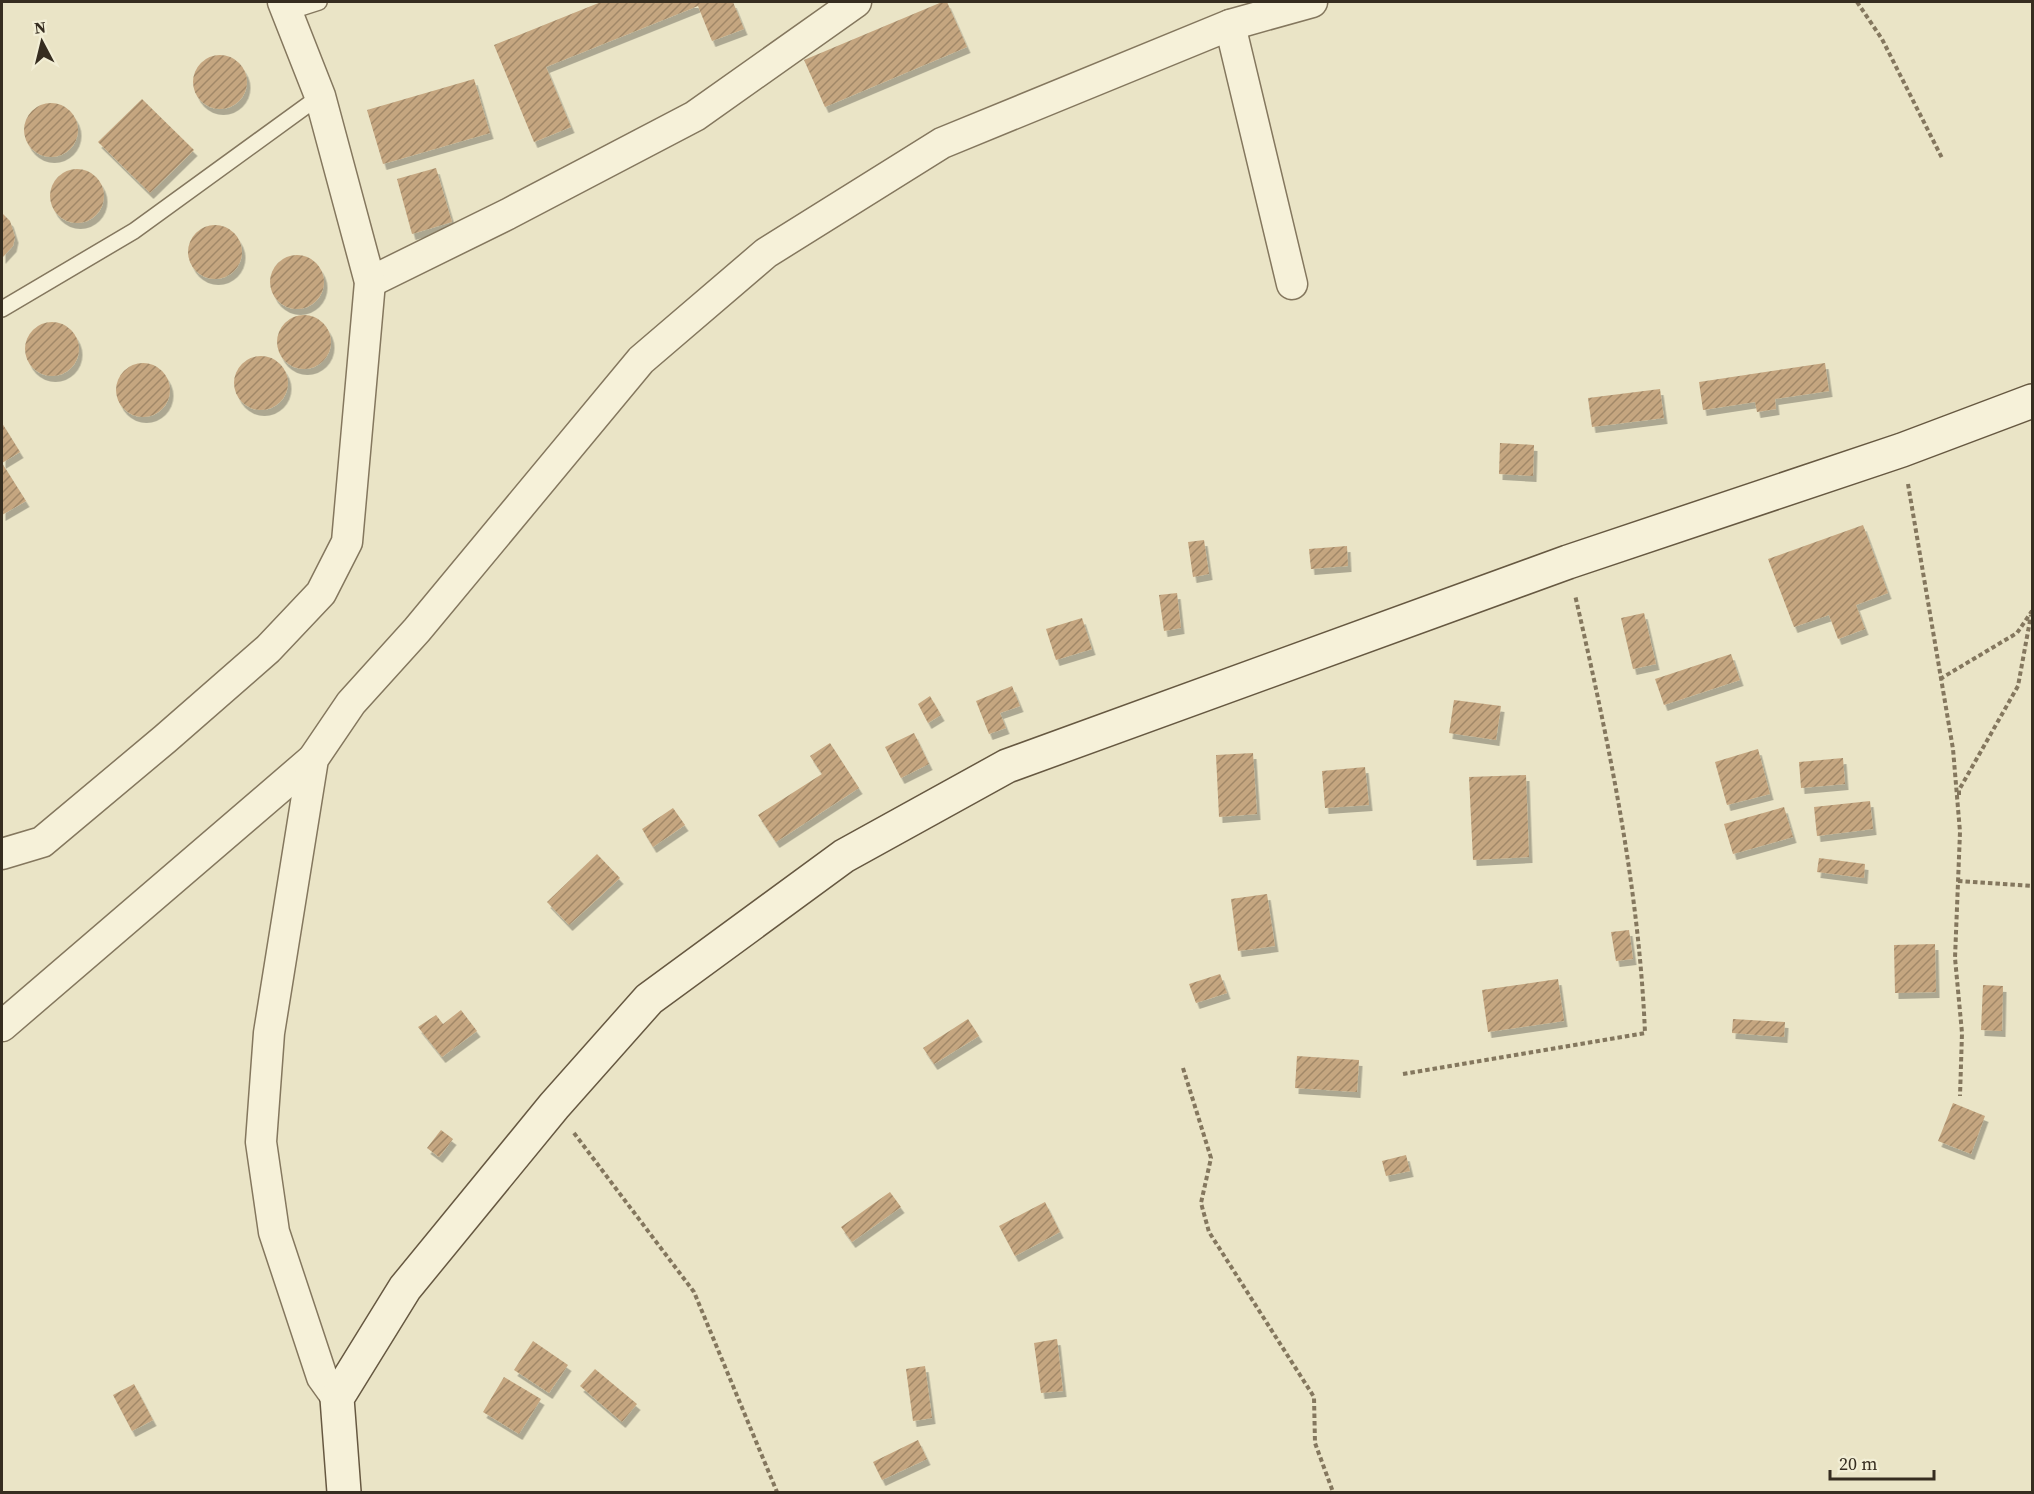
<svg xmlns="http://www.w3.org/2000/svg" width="2034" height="1494" viewBox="0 0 2034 1494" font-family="'Source Serif 4',serif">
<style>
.building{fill:url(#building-hatch);filter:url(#shadow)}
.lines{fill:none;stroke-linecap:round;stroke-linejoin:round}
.lane-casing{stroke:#84775e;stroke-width:18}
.street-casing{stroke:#84775e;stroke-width:33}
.secondary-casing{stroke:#665841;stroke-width:36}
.path{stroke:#84775e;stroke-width:4;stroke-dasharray:4.5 3;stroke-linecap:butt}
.lane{stroke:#f6f1d9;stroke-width:15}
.street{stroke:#f6f1d9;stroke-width:30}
.secondary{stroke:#f6f1d9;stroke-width:33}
</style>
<defs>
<pattern id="building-hatch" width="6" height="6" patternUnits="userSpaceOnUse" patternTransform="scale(1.5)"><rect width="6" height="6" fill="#c5a680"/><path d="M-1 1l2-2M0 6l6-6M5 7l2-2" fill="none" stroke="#a18868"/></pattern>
<filter id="shadow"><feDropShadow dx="3.5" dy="6" stdDeviation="0" flood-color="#0004"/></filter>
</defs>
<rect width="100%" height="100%" fill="#eae4c6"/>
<!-- building -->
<g class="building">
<polygon points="601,2 733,2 744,29 712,41 698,6 546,67 571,127 534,142 494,45"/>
<polygon points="942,2 947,2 967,47 825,107 804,60"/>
<circle cx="220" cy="82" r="27"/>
<polygon points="474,79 490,133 383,164 367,110"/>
<polygon points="142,99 194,150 150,193 98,142"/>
<circle cx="51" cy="130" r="27"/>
<polygon points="436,168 452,222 412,234 397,179"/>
<circle cx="77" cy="196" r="27"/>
<polygon points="2,213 10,221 15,237 13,246 2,258"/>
<circle cx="215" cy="252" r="27"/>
<circle cx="297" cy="282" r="27"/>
<circle cx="304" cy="342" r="27"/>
<circle cx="52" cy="349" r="27"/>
<circle cx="261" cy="383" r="27"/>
<polygon points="1825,363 1829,391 1775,399 1776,409 1757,412 1755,402 1703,410 1699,382"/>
<circle cx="143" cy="390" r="27"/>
<polygon points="1660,389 1664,418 1592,427 1588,398"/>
<polygon points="2,423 20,452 2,463 26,501 2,515"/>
<polygon points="1500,443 1534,445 1533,476 1499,474"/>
<polygon points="1863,525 1888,593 1856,605 1865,629 1838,639 1829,615 1794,627 1768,559"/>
<polygon points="1204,540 1209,574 1193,577 1188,542"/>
<polygon points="1347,546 1348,566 1311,569 1309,549"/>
<polygon points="1177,593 1181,628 1164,631 1159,595"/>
<polygon points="1644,613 1656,664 1633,669 1621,618"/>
<polygon points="1082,618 1092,649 1056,660 1046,629"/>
<polygon points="1731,654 1740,680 1664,705 1655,679"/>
<polygon points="1012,686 1020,706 1000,713 1006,728 989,734 976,701"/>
<polygon points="930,696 941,715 928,723 918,704"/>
<polygon points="1454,700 1501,706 1496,740 1449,733"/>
<polygon points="914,733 929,764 901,778 885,747"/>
<polygon points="830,743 859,788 776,842 758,815 822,774 810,756"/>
<polygon points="1758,749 1770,794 1727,805 1715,762"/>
<polygon points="1253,753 1257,814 1219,817 1216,755"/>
<polygon points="1843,758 1845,784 1801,788 1799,762"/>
<polygon points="1365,767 1369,805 1325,808 1322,771"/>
<polygon points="1526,775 1529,857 1473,860 1469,777"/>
<polygon points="1870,801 1873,829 1817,836 1814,807"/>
<polygon points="1784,807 1793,837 1733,854 1724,824"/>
<polygon points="673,808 685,825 653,847 642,829"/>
<polygon points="597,854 620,878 569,925 547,902"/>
<polygon points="1819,858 1865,864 1864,878 1817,872"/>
<polygon points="1267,894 1275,946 1238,951 1231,899"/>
<polygon points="1629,930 1633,959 1616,961 1611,932"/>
<polygon points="1935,944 1936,992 1895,993 1894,945"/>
<polygon points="1220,974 1227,993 1196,1003 1189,984"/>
<polygon points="1558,979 1564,1021 1488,1032 1482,990"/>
<polygon points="1983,985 2003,986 2002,1031 1981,1030"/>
<polygon points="461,1010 477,1031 442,1057 418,1027 436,1015 443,1024"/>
<polygon points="968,1019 979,1036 934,1064 923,1048"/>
<polygon points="1733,1019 1785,1022 1784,1037 1732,1033"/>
<polygon points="1297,1056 1359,1060 1357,1092 1295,1088"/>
<polygon points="1953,1103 1985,1116 1971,1154 1938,1141"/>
<polygon points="441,1130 453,1139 439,1157 427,1148"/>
<polygon points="1406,1155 1410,1171 1386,1176 1382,1161"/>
<polygon points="890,1192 901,1207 852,1242 841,1227"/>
<polygon points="1045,1202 1060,1232 1015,1256 999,1226"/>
<polygon points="1057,1339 1063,1391 1041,1393 1034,1343"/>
<polygon points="533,1341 568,1365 549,1393 514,1370"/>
<polygon points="925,1366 932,1418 913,1421 906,1369"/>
<polygon points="595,1369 637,1404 622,1422 580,1386"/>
<polygon points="504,1377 541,1399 519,1434 483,1412"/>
<polygon points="134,1384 153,1420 132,1431 113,1395"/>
<polygon points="918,1440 927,1459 882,1480 873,1462"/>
</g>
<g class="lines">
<!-- lane casing -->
<g class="lane-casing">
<g id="lane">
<polyline points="288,12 319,2"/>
<polyline points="2,309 134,231 320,96"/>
</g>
</g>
<!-- street casing -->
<g class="street-casing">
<g id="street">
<polyline points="1230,25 1292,284"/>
<polyline points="370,282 508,214 695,116 856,2"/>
<polyline points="2,854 42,842 165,739 268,649 321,593 347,542 370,282 320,96 283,2"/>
<polyline points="2,1026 313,759"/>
<polyline points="337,1398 322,1377 274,1232 261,1142 269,1033 313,759 351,703 417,630 641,360 766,253 942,143 1230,25 1312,2"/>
</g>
</g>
<!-- secondary casing -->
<g class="secondary-casing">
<polyline id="secondary" points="344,1492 337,1398 405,1288 554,1106 649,999 844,856 1007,766 1568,562 1902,450 2032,401"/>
</g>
<!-- path -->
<g class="path">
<polyline points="1857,2 1882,39 1942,158"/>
<polyline points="1908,484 1953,749 1960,832 1955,958 1962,1033 1960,1096"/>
<polyline points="1940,679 2017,633 2032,611"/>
<polyline points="1959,795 1959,790 2018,686 2031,615"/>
<polyline points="1958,881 2032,886"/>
<polyline points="1183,1068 1211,1158 1201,1203 1209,1232 1314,1397 1315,1443 1333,1492"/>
<path d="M1403 1074 1645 1033C1639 886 1608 738 1575 595"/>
<polyline points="574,1133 694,1292 777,1492"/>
</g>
<!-- lane -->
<use href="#lane" class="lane"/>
<!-- street -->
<use href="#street" class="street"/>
<!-- secondary -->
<use href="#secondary" class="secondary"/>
</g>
<!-- border -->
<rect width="2034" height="1494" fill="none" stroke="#362d20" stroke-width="6"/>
<!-- north arrow -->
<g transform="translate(42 42) rotate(353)" stroke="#f2eed5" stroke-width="4.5" paint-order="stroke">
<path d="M0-4.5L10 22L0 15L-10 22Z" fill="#362d20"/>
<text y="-9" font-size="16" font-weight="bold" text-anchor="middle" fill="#362d20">N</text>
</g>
<!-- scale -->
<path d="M1830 1470v9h104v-9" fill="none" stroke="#362d20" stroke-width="3"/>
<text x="1839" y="1470" font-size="18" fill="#362d20" stroke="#f2eed5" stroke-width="4.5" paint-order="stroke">20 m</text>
</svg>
